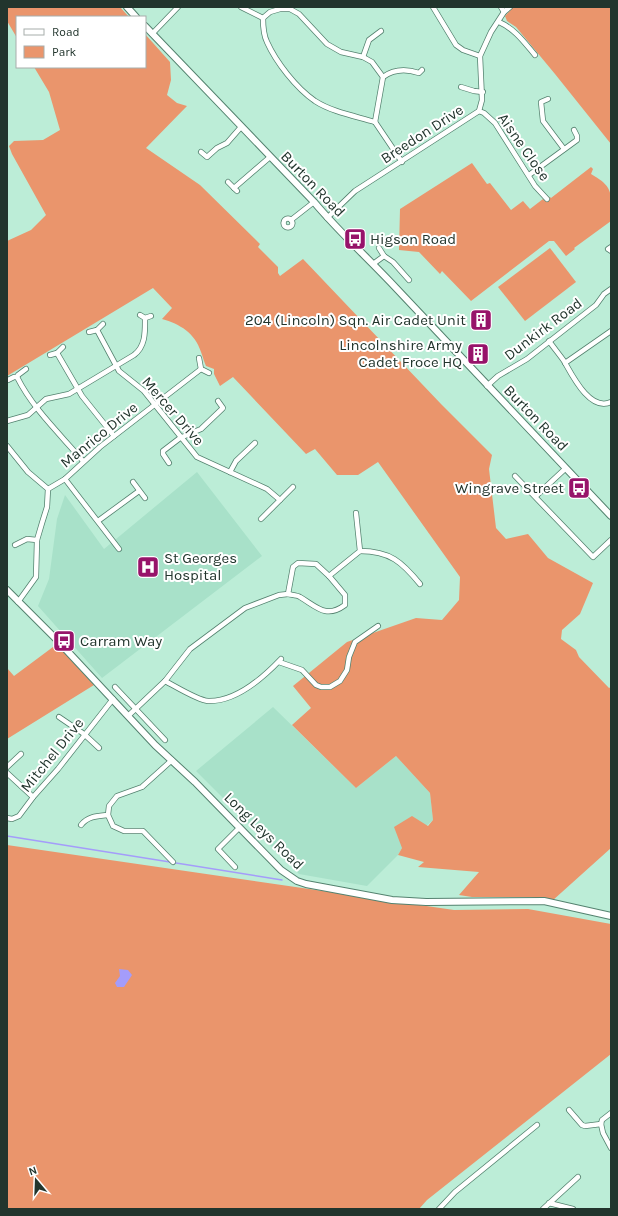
<svg xmlns="http://www.w3.org/2000/svg" width="618" height="1216" viewBox="0 0 618 1216" font-family="Karla,sans-serif">
<style>
.built{fill:#a8e1c9}
.green{fill:#ea956c}
.water{fill:#a49cfa}
.lines{fill:none;stroke-linecap:round;stroke-linejoin:round}
.stream{stroke:#a49cfa;stroke-width:1.5}
.street-casing{stroke:#54826f;stroke-width:6}
.secondary-casing{stroke:#54826f;stroke-width:8}
.street{stroke:#fff;stroke-width:4.5}
.secondary{stroke:#fff;stroke-width:6}
.labels{text-anchor:middle;dominant-baseline:central;stroke-width:4;stroke-linejoin:round;paint-order:stroke}
.street-label{font-size:15px;fill:#22352d;stroke:#fff}
.poi-label{font-size:15px;fill:#22352d;stroke:#fff;text-anchor:start}
</style>
<rect width="100%" height="100%" fill="#bcedd7"/>
<!-- built -->
<g class="built">
<polygon points="197,472 262,556 102,678 38,606 49,579 57,519 65,495 104,549"/>
<polygon points="273,707 356,788 396,756 430,793 433,820 402,848 398,855 367,886 299,874 196,771"/>
</g>
<!-- green -->
<g class="green">
<polygon points="7,7 120,7 129,17 17,17 17,38 7,21"/>
<polygon points="513,7 611,7 611,144 555,74 516,27 507,21 505,16"/>
<path d="M145 34 170 62 171 80 167 95 177 103 187 106 146 148 200 185 260 244 258 247 278 267V273L280 276 303 259 441 404 492 455 489 469 496 528 506 539 528 534 548 558 593 583 580 614 562 630 561 639 576 650 579 657 609 688 611 687V848L552 901 530 897H472L459 895 479 872 418 867 424 862 398 855 402 848 394 827 412 816 428 826 433 820 430 793 396 756 356 788 292 725 311 708 293 686 347 642 416 618 442 620 459 600 460 577 378 462 358 475H337L315 449 306 454 233 377 220 386 214 374V369L206 366C204 362 203 357 201 352 195 333 180 324 162 319L172 308 153 288 7 376V241L31 230 46 215 12 154 9 146 14 141 43 140 60 130 49 92 34 67H145Z"/>
<path d="M472 163 487 184 490 183 511 210 523 201 530 209 543 199 545 201 550 197 551 198 591 167 593 169 591 174C614 187 611 193 611 217L610 218 611 221 574 248 575 249 566 256 554 241H549L471 301 442 271 440 274 419 252 399 250 400 209Z"/>
<polygon points="550,248 576,282 525,321 498,287"/>
<polygon points="57,644 94,685 7,739 7,668 14,676"/>
<polygon points="7,845 454,910 528,909 611,924 611,1054 427,1200 419,1209 7,1209"/>
</g>
<!-- water -->
<polygon class="water" points="119,969 128,970 132,975 124,987 117,987 115,983 120,976"/>
<g class="lines">
<!-- stream -->
<polyline class="stream" points="7,836 282,880"/>
<!-- street casing -->
<g class="street-casing">
<g id="street">
<polyline points="241,7 263,18"/>
<polyline points="433,7 456,45 463,50 480,56"/>
<polyline points="501,7 504,12"/>
<polyline points="263,18 270,12 280,9 290,9 299,14 327,44 341,52 363,57 372,62 383,77 375,122"/>
<path d="M263 18C263 26 263 34 267 42 276 62 296 88 315 101 332 112 355 116 375 122"/>
<path d="M499 22C515 29 524 42 535 55"/>
<polyline points="152,34 178,7"/>
<polyline points="363,57 369,40 381,31"/>
<path d="M383 77C394 69 407 69 419 73L422 70"/>
<polyline points="461,87 474,91 483,92"/>
<polyline points="548,99 541,102 543,121 564,149"/>
<polyline points="479,111 484,113 495,123 535,186 547,199"/>
<polyline points="375,122 402,162"/>
<polyline points="201,152 207,157 217,148 227,143 241,127"/>
<polyline points="529,175 577,140 577,136 574,130"/>
<polyline points="228,182 237,191"/>
<polyline points="234,188 270,157"/>
<polyline points="327,218 355,191 479,111 482,100 480,56 491,32 504,12 510,7"/>
<circle cx="288" cy="223" r="4.5"/>
<polyline points="291,220 314,202"/>
<polyline points="611,247 608,249 611,251"/>
<polyline points="379,248 384,256"/>
<polyline points="373,264 384,256 393,262 409,280"/>
<polyline points="140,315 145,318 151,316"/>
<polyline points="97,330 119,371 144,391 197,457 267,489 280,500 293,487"/>
<polyline points="89,332 97,330 103,324"/>
<path d="M549 341C554 348 559 354 564 361 572 375 590 412 611 402"/>
<polyline points="57,353 82,396 114,436"/>
<polyline points="50,355 57,353 63,347"/>
<polyline points="199,358 201,369 209,373"/>
<polyline points="565,363 611,331"/>
<path d="M17 377C33 409 60 434 83 461"/>
<polyline points="8,380 14,377 17,377 18,375 26,369"/>
<polyline points="487,386 498,376 527,359 596,305 604,294 611,289"/>
<path d="M7 421 28 415 46 399 69 394 134 355C146 346 145 331 145 318"/>
<polyline points="7,446 28,472 48,489 47,507 42,523 37,540 36,577 18,602"/>
<polyline points="169,463 163,454 163,451 180,438 201,429 223,408 218,401"/>
<polyline points="230,472 236,461 255,443"/>
<polyline points="515,476 593,557 611,540"/>
<polyline points="65,479 119,549"/>
<polyline points="133,482 145,498"/>
<polyline points="48,489 65,479 100,447 201,369"/>
<polyline points="536,496 566,468"/>
<polyline points="261,519 280,500"/>
<polyline points="98,521 139,491"/>
<polyline points="15,545 27,539 37,540"/>
<path d="M360 551C390 551 402 562 420 584"/>
<path d="M288 594C291 595 297 595 300 597 317 607 326 619 345 605V595L329 576"/>
<polyline points="279,662 302,670 316,685 321,687 330,687 340,681 347,670 349,657 355,642 378,626"/>
<path d="M165 681C175 686 197 700 208 701 236 702 263 678 281 659"/>
<polyline points="115,687 165,740"/>
<polyline points="128,716 165,681 190,649 245,608 279,595 288,594 293,567 298,563 316,564 329,576 360,551 356,513"/>
<polyline points="59,717 84,734 99,748"/>
<polyline points="172,760 142,787 117,796 109,806 108,815 113,826 124,831 143,831 173,862"/>
<polyline points="7,767 21,754"/>
<polyline points="7,773 33,797"/>
<polyline points="7,818 12,819 19,816 34,796 58,769 113,699"/>
<path d="M81 825C88 816 98 816 108 815"/>
<polyline points="235,867 218,849 239,828"/>
<polyline points="569,1110 582,1125 585,1126 601,1124"/>
<polyline points="601,1124 603,1133 611,1148"/>
<polyline points="601,1124 602,1120 611,1113"/>
<polyline points="549,1203 573,1209"/>
<polyline points="439,1209 455,1192 537,1125"/>
<polyline points="543,1209 578,1177"/>
</g>
</g>
<!-- secondary casing -->
<g class="secondary-casing">
<g id="secondary">
<polyline points="127,7 136,17"/>
<path d="M145 26 314 202C339 232 369 259 396 288 467 364 539 440 611 516"/>
<polyline points="7,590 57,640 155,745 195,782 281,870 297,881 306,884 392,900 426,902 544,901 611,916"/>
</g>
</g>
<!-- street -->
<use href="#street" class="street"/>
<!-- secondary -->
<use href="#secondary" class="secondary"/>
</g>
<!-- icons -->
<defs>
<g id="bus-square" transform="scale(1.15)"><rect x="-9" y="-9" width="18" height="18" rx="4" fill="#97136a" stroke="#fff"/><path d="M-5-6H5V4H4V6H2V4H-2V6H-4V4H-5ZM-3.5-4V0h7V-4ZM-3.5 1.2v1.5H-2V1.2ZM2 1.2v1.5H3.5V1.2Z" fill="#fff"/></g>
<g id="building-square" transform="scale(1.15)"><rect x="-9" y="-9" width="18" height="18" rx="4" fill="#97136a" stroke="#fff"/><path d="M-4-6H4V6H1V3H-1V6H-4ZM-2.5-4.3h1.7v1.8h-1.7ZM.8-4.3h1.7v1.8H.8ZM-2.5-1h1.7V.8h-1.7ZM.8-1h1.7V.8H.8Z" fill="#fff"/></g>
<g id="hospital-square" transform="scale(1.15)"><rect x="-9" y="-9" width="18" height="18" rx="4" fill="#97136a" stroke="#fff"/><path d="M-5-5h3v3.5h4V-5h3V5h-3V1.5h-4V5h-3Z" fill="#fff"/></g>
</defs>
<g fill-rule="evenodd">
<use href="#bus-square" x="355" y="239"/>
<use href="#building-square" x="481" y="320"/>
<use href="#building-square" x="478" y="354"/>
<use href="#bus-square" x="579" y="488"/>
<use href="#hospital-square" x="148" y="567"/>
<use href="#bus-square" x="64" y="641"/>
</g>
<g class="labels">
<!-- street labels -->
<g class="street-label">
<text transform="translate(422 134) rotate(-33)">Breedon Drive</text>
<text transform="translate(524 147) rotate(55)">Aisne Close</text>
<text transform="translate(313 184) rotate(46)">Burton Road</text>
<text transform="translate(543 329) rotate(-37)">Dunkirk Road</text>
<text transform="translate(173 411) rotate(49)">Mercer Drive</text>
<text transform="translate(536 418) rotate(46)">Burton Road</text>
<text transform="translate(99 435) rotate(-39)">Manrico Drive</text>
<text transform="translate(52 755) rotate(-51)">Mitchel Drive</text>
<text transform="translate(264 831) rotate(44)">Long Leys Road</text>
</g>
<!-- poi labels -->
<g class="poi-label">
<text x="370" y="239">Higson Road</text>
<text x="466" y="320" text-anchor="end">204 (Lincoln) Sqn. Air Cadet Unit</text>
<text x="462" y="345" text-anchor="end">Lincolnshire Army<tspan x="462" dy="17">Cadet Froce HQ</tspan></text>
<text x="564" y="488" text-anchor="end">Wingrave Street</text>
<text x="164" y="558">St Georges<tspan x="164" dy="17">Hospital</tspan></text>
<text x="80" y="641">Carram Way</text>
</g>
</g>
<!-- border -->
<rect width="618" height="1216" fill="none" stroke="#22352d" stroke-width="16"/>
<!-- legend -->
<rect x="16" y="16" width="130" height="52" fill="#ffffff" stroke="#a7aeab"/>
<rect x="24" y="29" width="20" height="6" fill="#ffffff" stroke="#a7aeab"/>
<text x="52" y="36" font-size="12" fill="#22352d">Road</text>
<rect x="24" y="46" width="20" height="12" fill="#ea956c" stroke="#a7aeab"/>
<text x="52" y="56" font-size="12" fill="#22352d">Park</text>
<!-- north arrow -->
<g transform="translate(36 1180) rotate(341)" stroke="#ffffff" stroke-width="3" paint-order="stroke">
<path d="M0-3L7 15L0 10L-7 15Z" fill="#22352d"/>
<text y="-6" font-size="11" font-weight="bold" text-anchor="middle" fill="#22352d">N</text>
</g>
</svg>
